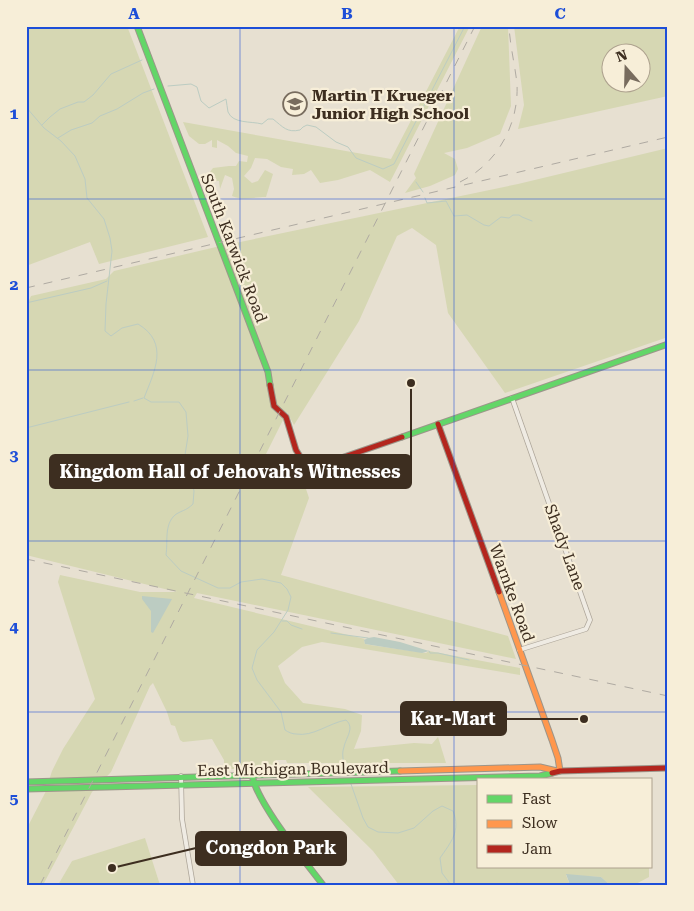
<svg xmlns="http://www.w3.org/2000/svg" width="694" height="911" viewBox="0 0 694 911" font-family="'Roboto Serif',serif">
<style>
.green{fill:#d6d7b3;fill-rule:evenodd}
.water{fill:#bcccc2}
.lines{fill:none;stroke-linecap:round;stroke-linejoin:round}
.stream{stroke:#bcccc2;stroke-width:1}
.street-casing{stroke:#ada599;stroke-width:5.5}
.fast-casing{stroke:#9c958a;stroke-width:7}
.slow-casing{stroke:#9c958a;stroke-width:7}
.jam-casing{stroke:#9c958a;stroke-width:7}
.street{stroke:#efebe3;stroke-width:4}
.fast{stroke:#63d668;stroke-width:5}
.slow{stroke:#ff974d;stroke-width:5}
.jam{stroke:#b3261e;stroke-width:5}
.rail{stroke:#afaaa2;stroke-width:1;stroke-dasharray:9 9;stroke-linecap:butt}
.grid{fill:none;stroke:#1d4ed8;stroke-width:1;stroke-opacity:0.55}
.labels{text-anchor:middle;dominant-baseline:central;stroke-width:4.5;stroke-linejoin:round;paint-order:stroke}
.poi-label{font-size:16px;font-weight:bold;fill:#3d2e20;stroke:#f7eed8;text-anchor:start}
.street-label{font-size:16px;fill:#3d2e20;stroke:#f7eed8}
.leader{fill:none;stroke:#3d2e20;stroke-width:2}
.callout-dot{fill:#3d2e20;stroke:#f7eed8;stroke-width:2}
.callout{fill:#3d2e20;stroke:#3d2e20;stroke-width:2}
.callout-label{font-size:18px;text-anchor:middle;font-weight:bold;fill:#fff}
.neatline{fill:none;stroke:#1d4ed8;stroke-width:2}
.grid-label{font-size:16px;text-anchor:middle;font-weight:bold;fill:#1d4ed8}
</style>
<rect width="100%" height="100%" fill="#e7e0d1"/>
<!-- green -->
<g class="green">
<polygon points="26,26 127,26 208,237 99,264 90,242 26,266"/>
<path d="M460 26H470L390 182 370 170 338 180 320 183 311 170 304 174 292 175 293 169 281 167 267 159 255 158 251 168 244 176 252 183 258 181 265 170 273 174 266 197C253 197 244 201 232 196L234 189 232 178 225 175 220 189 219 181H203L213 168 229 166H236L239 161 247 162 248 156 236 153 228 146 217 140V148L212 147V140L205 144H199L189 136 183 122 391 159Z"/>
<polygon points="482,26 508,26 511,106 500,134 467,148 444,153 455,159 458,169 455,175 430,186 405,193 416,178 414,174"/>
<path d="M514 26H668V96L518 129 524 105ZM612 52H642V82H612Z"/>
<polygon points="668,148 668,337 505,393 448,313 436,245 412,228 397,236 359,321 294,425 287,412 260,466 297,462 309,498 281,575 508,636 516,659 197,593 194,598 365,639 364,640 365,644 370,645 426,653 429,651 520,668 520,675 322,642 302,647 278,666 285,683 303,703 345,709 362,715 361,731 354,749 414,743 432,744 438,737 446,763 287,763 286,760 276,760 275,769 224,769 224,760 212,739 183,742 180,740 175,726 171,725 167,712 153,683 150,686 111,772 92,792 43,885 26,885 26,830 45,793 52,771 63,749 95,699 58,582 60,575 140,592 177,592 26,555 26,307 31,296 106,279 114,271 216,247 518,184"/>
<polygon points="478,785 478,867 649,867 649,877 634,885 610,885 601,877 566,875 570,885 399,885 373,851 308,787"/>
<polygon points="145,838 160,885 58,885 72,861"/>
</g>
<!-- water -->
<g class="water">
<polygon points="142,596 172,599 153,633 151,632 151,611 142,599"/>
<polygon points="374,637 400,642 429,651 422,653 365,644 364,640 368,638"/>
<polygon points="566,874 601,877 610,885 570,885"/>
</g>
<g class="lines">
<!-- stream -->
<g class="stream">
<path d="M168 86 191 84 197 87 201 101 209 108 226 99C227 103 227 108 228 112 233 124 251 121 262 124L268 119H273C283 127 287 133 300 130L303 127 307 125 316 127 336 142 348 147 356 158 383 169 394 164 465 26"/>
<path d="M26 107 44 128 61 141 75 156 85 179 87 198 104 219 110 238 112 251 106 304 105 331 111 336 122 328 138 324C170 343 154 372 144 398L151 402H179L186 412 188 436 185 455 194 491 193 504C186 511 180 511 175 515 164 525 168 541 166 555L181 571 218 588H230L241 582 262 579 281 583 287 589 291 597 288 610 274 632 257 650 252 668 257 680 281 712 285 730C288 732 292 734 296 734 313 737 329 723 346 720 355 728 346 737 344 747 341 755 344 763 346 771"/>
<polyline points="42,125 50,117 60,109 78,102 84,102 93,95 111,74 142,60"/>
<polyline points="58,138 71,130 92,123 100,116 117,109 143,93 154,89"/>
<polyline points="416,182 423,192"/>
<polyline points="425,198 427,203 446,201 454,216 467,215 484,225 489,226 501,217 509,218 513,215 519,215 522,217 532,221"/>
<polyline points="26,303 91,288 107,281"/>
<polyline points="134,401 143,398"/>
<polyline points="26,428 129,402"/>
<polyline points="282,621 287,621 291,625 302,629"/>
<polyline points="331,633 368,638"/>
<polyline points="429,651 430,653 438,653 469,660"/>
<path d="M351 784 363 818 368 827 378 832 398 833 414 828 433 811 442 806 453 811C461 831 451 842 440 858L442 873 451 885"/>
<polyline points="512,885 517,883 521,885"/>
</g>
<!-- street casing -->
<g class="street-casing">
<g id="street">
<polyline points="512,398 590,620 586,629 519,650"/>
<polyline points="181,776 182,819 193,885"/>
</g>
</g>
<!-- fast casing -->
<g class="fast-casing">
<g id="fast">
<polyline points="137,26 268,372 270,385"/>
<polyline points="402,437 668,344"/>
<path d="M252 774C255 801 305 861 323 885"/>
<polyline points="26,782 400,771"/>
<polyline points="26,789 540,776 552,773"/>
</g>
</g>
<!-- slow casing -->
<g class="slow-casing">
<g id="slow">
<polyline points="499,592 552,740 558,758 560,771"/>
<polyline points="400,771 540,767 557,771"/>
</g>
</g>
<!-- jam casing -->
<g class="jam-casing">
<g id="jam">
<polyline points="270,385 274,406 286,417 296,450 306,466 315,467 402,437"/>
<polyline points="438,424 499,592"/>
<polyline points="552,773 560,771 668,768"/>
</g>
</g>
<!-- street -->
<use href="#street" class="street"/>
<!-- fast -->
<use href="#fast" class="fast"/>
<!-- slow -->
<use href="#slow" class="slow"/>
<!-- jam -->
<use href="#jam" class="jam"/>
<!-- rail -->
<g class="rail">
<path d="M460 182C497 164 519 125 517 84 515 65 510 46 509 26"/>
<polyline points="26,288 668,137"/>
<polyline points="26,559 668,696"/>
<polyline points="40,885 475,26"/>
</g>
</g>
<!-- grid -->
<path class="grid" d="M240 26V885M454 26V885M26 199H668M26 370H668M26 541H668M26 712H668"/>
<!-- icons -->
<defs>
<g id="school-ring" transform="scale(1.25)"><circle r="9.5" fill="#f7eed8" stroke="#786c5e" stroke-width="1.5"/><path d="M0-5L7-2L0 1L-7-2ZM-4 1L0 2.5L4 1V4Q0 6-4 4Z" fill="#786c5e"/></g>
</defs>
<g fill-rule="evenodd">
<use href="#school-ring" x="295" y="104"/>
</g>
<g class="labels">
<!-- poi labels -->
<g class="poi-label">
<text x="312" y="95">Martin T Krueger<tspan x="312" dy="18">Junior High School</tspan></text>
</g>
<!-- street labels -->
<g class="street-label">
<text transform="translate(234 248) rotate(69)">South Karwick Road</text>
<text transform="translate(565 547) rotate(70)">Shady Lane</text>
<text transform="translate(512 593) rotate(70)">Warnke Road</text>
<text transform="translate(293 769) rotate(-1)">East Michigan Boulevard</text>
</g>
</g>
<!-- callouts -->
<path class="leader" d="M411 383L411 472M584 719L506 719M112 868L196 848"/>
<g class="callout-dot">
<circle cx="411" cy="383" r="5"/>
<circle cx="584" cy="719" r="5"/>
<circle cx="112" cy="868" r="5"/>
</g>
<g class="callout">
<rect x="50" y="455" width="361" height="33" rx="5"/>
<rect x="401" y="702" width="105" height="33" rx="5"/>
<rect x="196" y="832" width="150" height="33" rx="5"/>
</g>
<g class="callout-label">
<text x="230" y="478">Kingdom Hall of Jehovah's Witnesses</text>
<text x="453" y="725">Kar-Mart</text>
<text x="271" y="854">Congdon Park</text>
</g>
<!-- border -->
<rect width="694" height="911" fill="none" stroke="#f7eed8" stroke-width="55"/>
<!-- legend -->
<rect x="477" y="778" width="175" height="90" fill="#f7eed8" stroke="#ada18e"/>
<rect x="487" y="795" width="25" height="8" fill="#63d668" stroke="#ada18e"/>
<text x="522" y="804" font-size="15" fill="#3d2e20">Fast</text>
<rect x="487" y="820" width="25" height="8" fill="#ff974d" stroke="#ada18e"/>
<text x="522" y="828" font-size="15" fill="#3d2e20">Slow</text>
<rect x="487" y="845" width="25" height="8" fill="#b3261e" stroke="#ada18e"/>
<text x="522" y="854" font-size="15" fill="#3d2e20">Jam</text>
<!-- north arrow -->
<g transform="translate(626 68) rotate(340)"><circle r="24" fill="#f7eed8" stroke="#ada18e"/>
<path d="M0-4L9 19L0 12L-9 19Z" fill="#786c5e"/>
<text y="-8" font-size="14" font-weight="bold" text-anchor="middle" fill="#3d2e20">N</text>
</g>
<rect x="28" y="28" width="638" height="856" class="neatline"/>
<g class="grid-label">
<text x="134" y="19">A</text>
<text x="347" y="19">B</text>
<text x="560" y="19">C</text>
<text x="14" y="119">1</text>
<text x="14" y="290">2</text>
<text x="14" y="461">3</text>
<text x="14" y="632">4</text>
<text x="14" y="804">5</text>
</g>
</svg>
